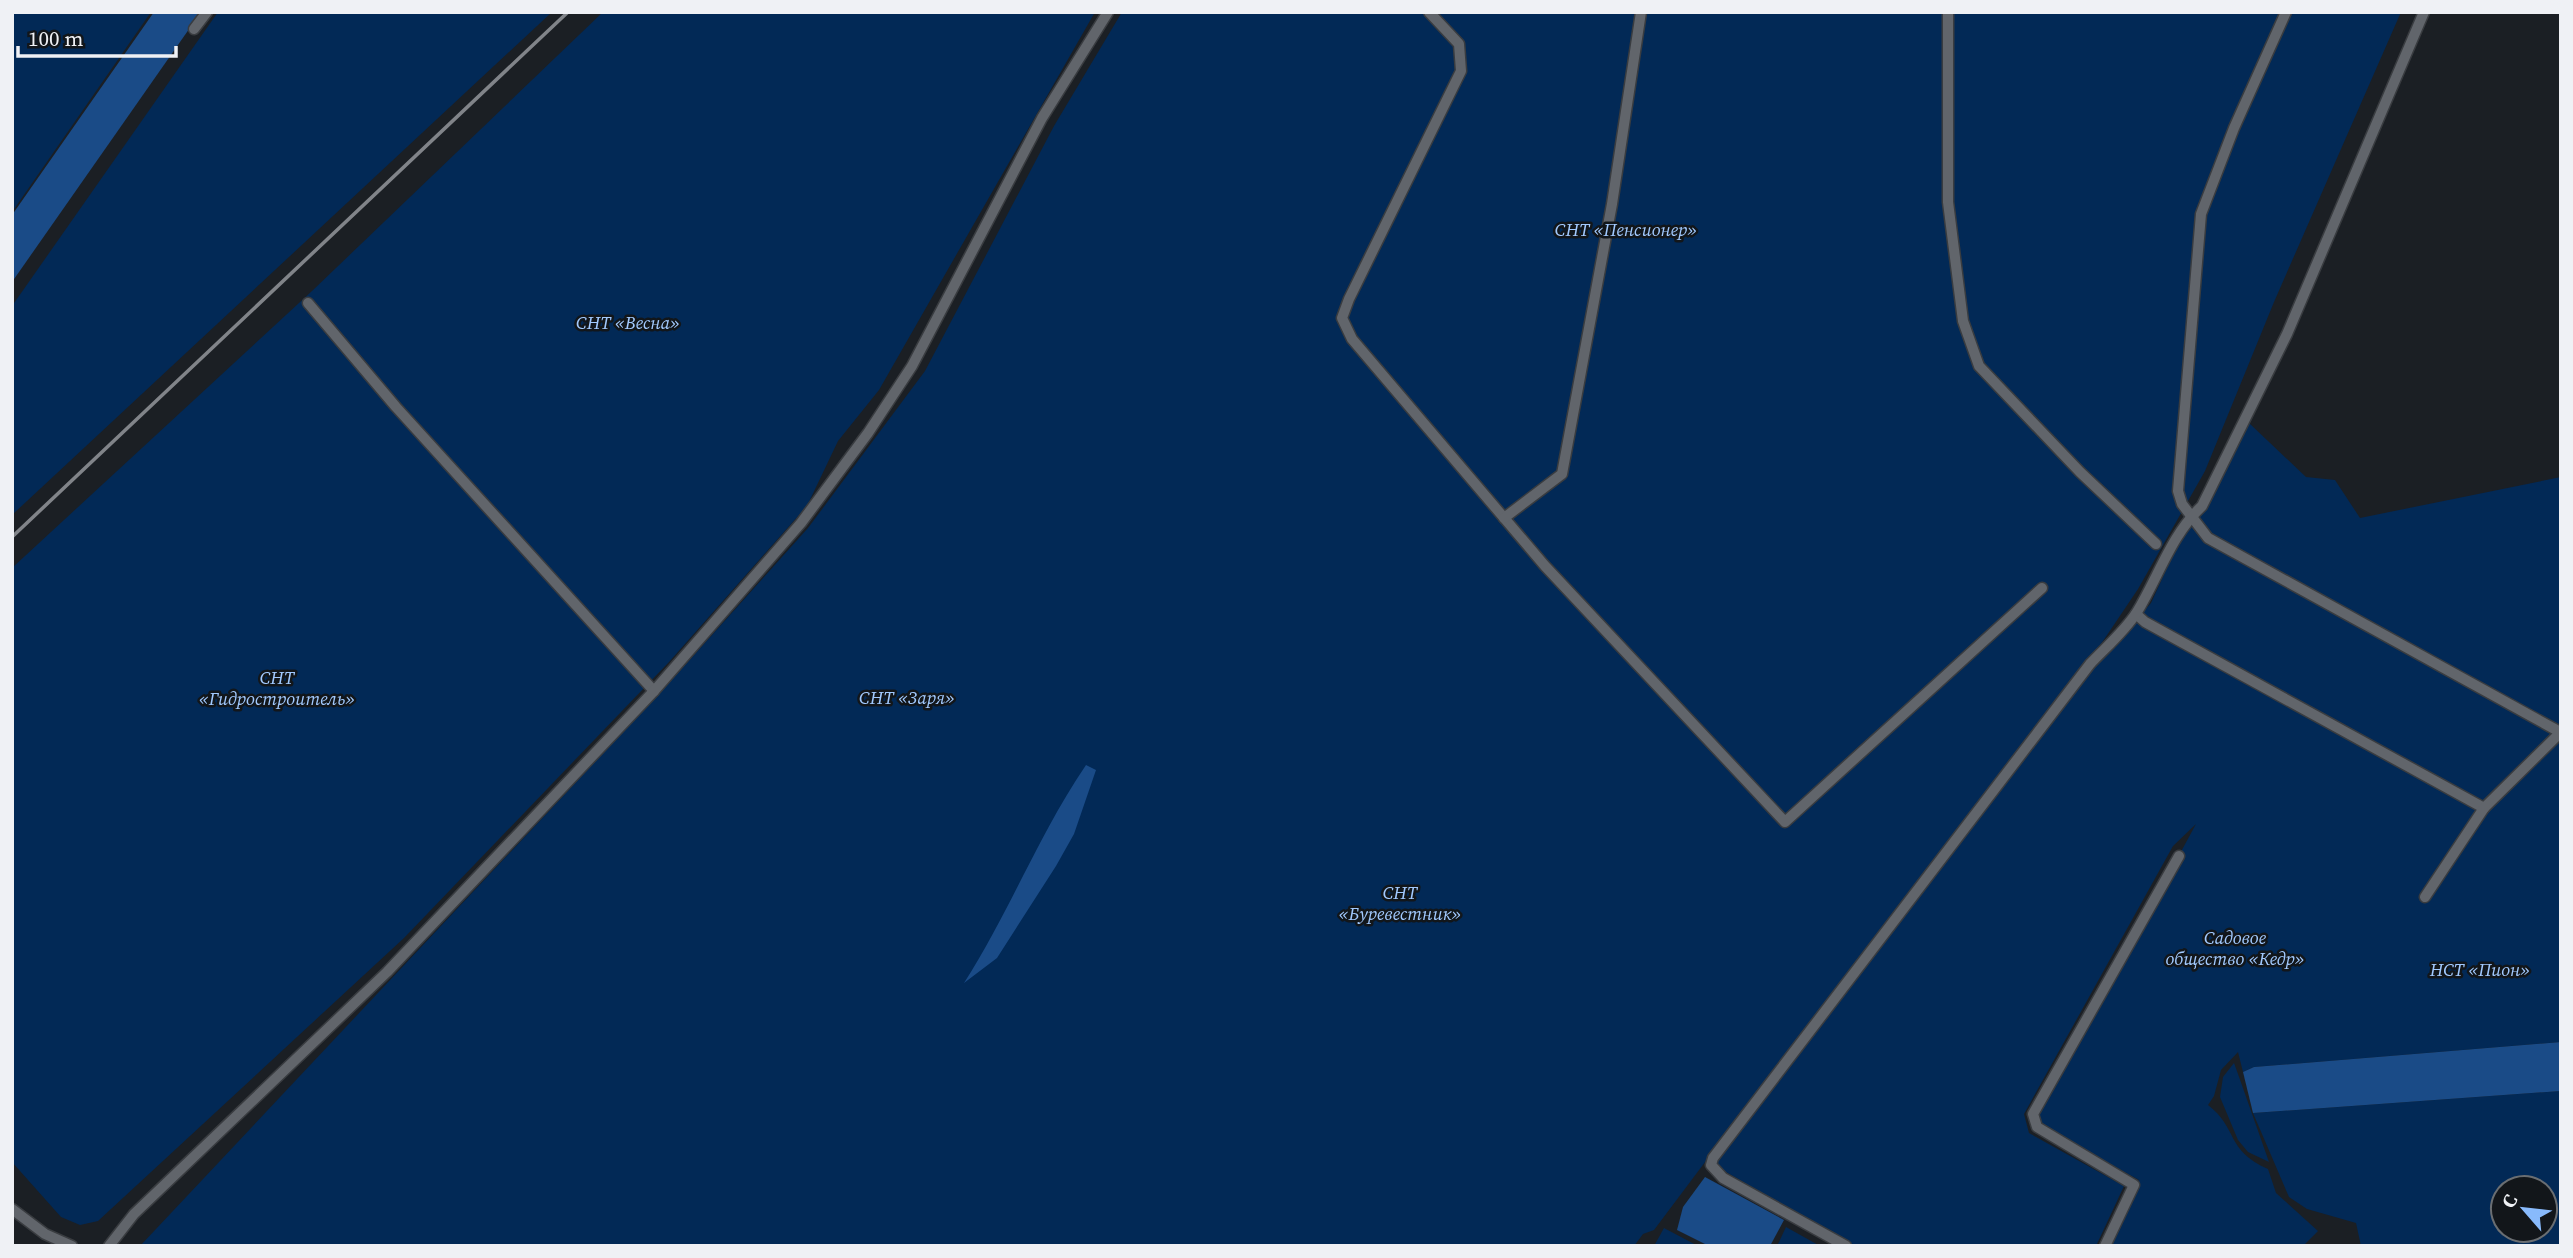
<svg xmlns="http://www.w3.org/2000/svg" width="2573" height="1258" viewBox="0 0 2573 1258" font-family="'Source Serif 4',serif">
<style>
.green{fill:#022956;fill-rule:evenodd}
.forest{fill:#1a4b87}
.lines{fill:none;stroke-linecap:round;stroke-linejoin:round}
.street-casing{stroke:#393c40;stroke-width:13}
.street{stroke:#61656b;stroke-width:10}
.rail{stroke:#818489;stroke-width:3.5}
.labels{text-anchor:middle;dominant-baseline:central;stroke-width:5;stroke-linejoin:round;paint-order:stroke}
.park-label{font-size:18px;font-style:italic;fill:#a2caff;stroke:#12161a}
</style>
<rect width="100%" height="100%" fill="#1b1f24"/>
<!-- green -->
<g class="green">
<polygon points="12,12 151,12 12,212"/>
<polygon points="218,12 552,12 12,515 12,306"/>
<polygon points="603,12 1095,12 879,390 838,441 807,506 669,662 404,938 98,1221 80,1225 61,1217 12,1162 12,568 312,291"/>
<polygon points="1122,12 2401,12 2274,302 2205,471 2138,589 2103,641 1890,916 1654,1230 1643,1234 1634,1246 140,1246 660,693 808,528 925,371 1054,126"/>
<path d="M2249 423 2306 477 2335 480 2360 518 2561 477V1042L2254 1067 2243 1072 2238 1052 2221 1070 2214 1096 2208 1105C2239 1129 2225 1150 2268 1169L2276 1193 2318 1231 2303 1246H2110L2139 1180 2041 1126 2039 1113 2196 824 2173 846 2024 1114 2029 1133 2124 1186 2096 1246H1855L1719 1168 1717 1159 2093 668 2151 603 2183 533 2203 511Z"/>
<polygon points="2234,1063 2238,1074 2269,1162 2248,1152 2238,1140 2220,1097 2223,1077"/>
<path d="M2561 1091V1246H2361L2356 1223 2307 1209 2289 1197 2253 1113ZM2503 1188H2545V1230H2503Z"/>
<polygon points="1786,1227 1820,1246 1777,1246"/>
<polygon points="1664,1228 1698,1246 1654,1246"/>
</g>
<!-- forest -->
<g class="forest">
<polygon points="154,12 201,12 12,282 12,215"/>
<path d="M1086 765 1096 770 1074 834 1056 866 997 958 964 983C1009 913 1039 834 1086 765Z"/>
<polygon points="2561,1042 2561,1091 2253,1113 2243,1072 2254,1067"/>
<polygon points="1705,1177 1784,1220 1770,1246 1709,1246 1677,1230 1683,1207"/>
</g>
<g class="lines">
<!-- street casing -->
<g class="street-casing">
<g id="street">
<polyline points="1429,12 1459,44 1461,71 1349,299 1342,318 1352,339 1545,566 1785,822 2042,588"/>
<polyline points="1948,12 1948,202 1963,321 1979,366 2080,472 2156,544"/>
<polyline points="2286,12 2234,128 2201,214 2178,491 2182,504 2208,538 2560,732"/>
<polyline points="194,29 207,12"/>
<polyline points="308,303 396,407 654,691"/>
<polyline points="1504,518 1562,474 1612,204 1641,12"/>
<polyline points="2136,614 2145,622 2484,808"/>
<polyline points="2425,897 2484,808 2561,732"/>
<polyline points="12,1209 45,1234 72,1246"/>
<polyline points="109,1246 134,1214 387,972 654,691 801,523 868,433 912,366 1042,118 1108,12"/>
<path d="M1846 1246 1723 1178 1711 1165 1713 1158 2090 664C2105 648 2125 631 2137 612 2159 576 2171 535 2202 506L2287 334 2424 12"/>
<polyline points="2105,1246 2134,1185 2037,1127 2033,1114 2179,856"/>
</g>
</g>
<!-- street -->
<use href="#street" class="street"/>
<!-- rail -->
<polyline class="rail" points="12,537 568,12"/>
</g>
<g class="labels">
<!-- park labels -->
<g class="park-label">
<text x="1626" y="229">СНТ «Пенсионер»</text>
<text x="628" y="322">СНТ «Весна»</text>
<text x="277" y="677">СНТ<tspan x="277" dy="21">«Гидростроитель»</tspan></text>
<text x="907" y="697">СНТ «Заря»</text>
<text x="1400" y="892">СНТ<tspan x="1400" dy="21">«Буревестник»</tspan></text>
<text x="2235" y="937">Садовое<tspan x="2235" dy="21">общество «Кедр»</tspan></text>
<text x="2480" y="969">НСТ «Пион»</text>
</g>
</g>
<!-- border -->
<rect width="2573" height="1258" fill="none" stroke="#eff1f5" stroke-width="28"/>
<!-- north arrow -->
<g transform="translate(2524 1209) rotate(298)"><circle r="33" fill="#12161a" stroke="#6a6e72" stroke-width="2"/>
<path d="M0-5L12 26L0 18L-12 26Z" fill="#88bafc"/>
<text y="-10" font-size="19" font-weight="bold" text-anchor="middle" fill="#eff1f5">С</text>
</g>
<!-- scale -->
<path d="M18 46v10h158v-10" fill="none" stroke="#eff1f5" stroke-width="3.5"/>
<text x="28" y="46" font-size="21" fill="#eff1f5" stroke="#12161a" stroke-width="5" paint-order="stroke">100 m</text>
</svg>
